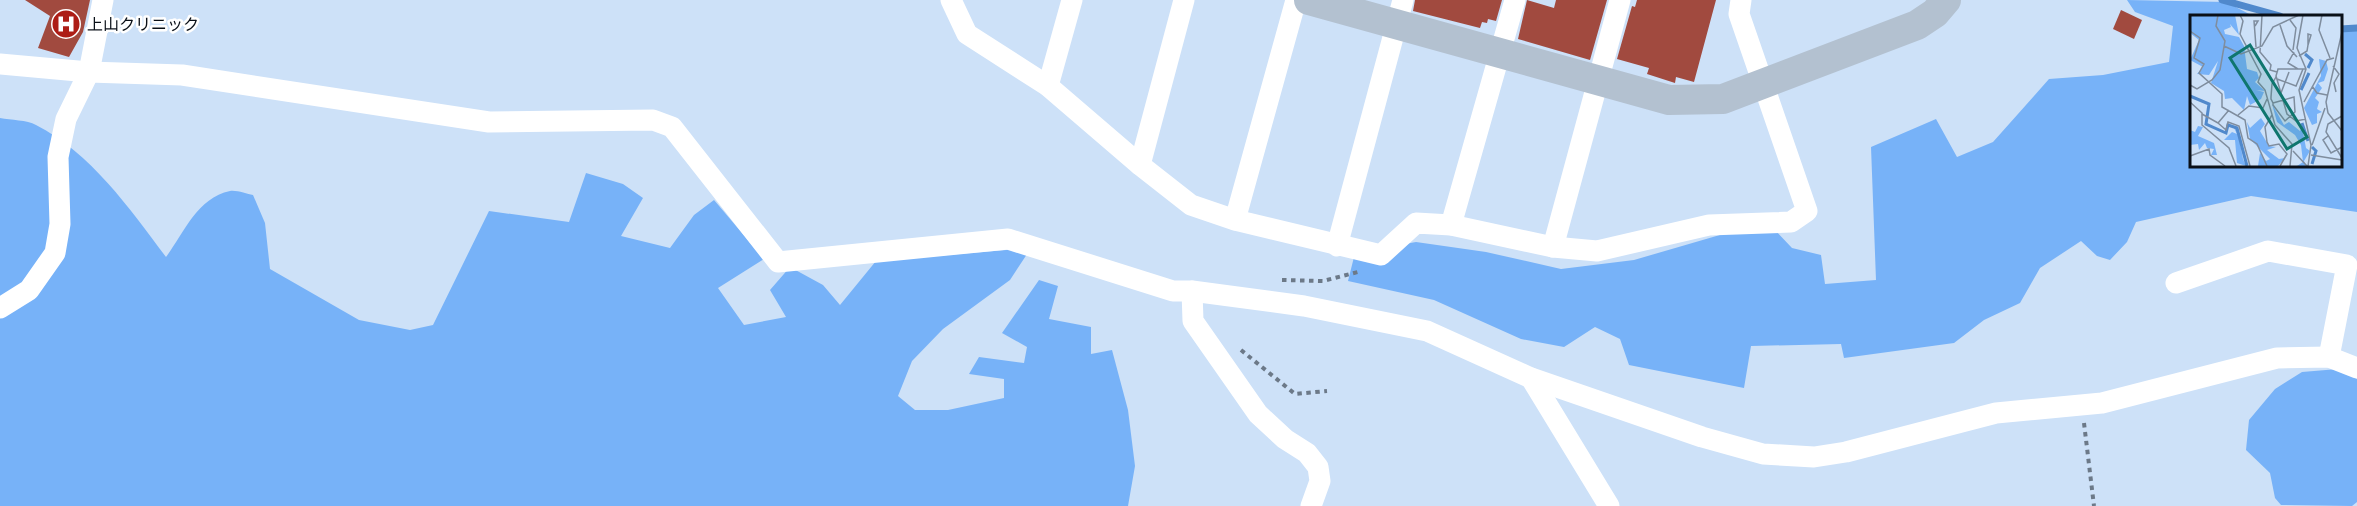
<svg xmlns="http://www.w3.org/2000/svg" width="2357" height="506" viewBox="0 0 2357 506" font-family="'Public Sans','Noto Sans JP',sans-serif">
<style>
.forest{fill:#77b2f8}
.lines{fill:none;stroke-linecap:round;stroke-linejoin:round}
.stream{stroke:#5089cc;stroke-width:7}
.building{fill:#a14a3f}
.path{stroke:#6c7988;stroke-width:4;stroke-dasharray:4.5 4.5;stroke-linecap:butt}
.street{stroke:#fff;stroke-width:21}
.secondary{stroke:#b3c1d0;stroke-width:30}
.labels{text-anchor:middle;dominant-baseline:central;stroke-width:5;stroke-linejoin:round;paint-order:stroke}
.poi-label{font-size:16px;fill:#0a1018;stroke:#fff;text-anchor:start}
.inset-river{fill:none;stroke:#5089cc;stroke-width:3}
.inset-road{fill:none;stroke:#7f8d9e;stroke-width:1.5}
.view{fill:#0f766e;fill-opacity:0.15;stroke:#0f766e;stroke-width:3}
.inset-edge{fill:none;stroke:#0a1018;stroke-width:3}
</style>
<rect width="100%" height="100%" fill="#cde1f8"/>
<!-- forest -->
<g class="forest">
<polygon points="2127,0 2226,2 2253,16 2192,16 2192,165 2340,165 2341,28 2357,27 2357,212 2251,196 2136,222 2127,242 2110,260 2097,256 2081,241 2040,268 2020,303 1984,320 1954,343 1844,358 1841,344 1751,346 1744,388 1629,365 1620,339 1595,327 1564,347 1521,339 1434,300 1348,281 1355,253 1416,242 1486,252 1561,269 1634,260 1737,230 1774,229 1792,248 1821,255 1825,284 1876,280 1871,147 1936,119 1957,157 1993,142 2049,79 2103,75 2169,62 2173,26 2135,12"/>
<path d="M0 118C11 120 27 120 36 125 91 153 130 209 166 257 184 233 197 198 230 191 237 190 247 194 253 195L265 223 270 269 359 320 410 330 433 325 489 211 569 222 586 173 623 184 643 198 621 236 670 248 694 215 714 200 764 259 718 288 744 325 786 317 770 290 790 267 823 285 840 305 876 261 1031 248 1010 280 943 329 912 361 898 396 915 410H948L1004 398V379L969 374 979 357 1024 363 1027 347 1002 333 1039 280 1058 286 1049 319 1091 327V354L1112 350 1128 410 1135 466 1128 506H0Z"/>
<polygon points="2338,369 2357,379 2357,502 2352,506 2281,505 2275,498 2270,473 2246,450 2249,420 2275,389 2302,372"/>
</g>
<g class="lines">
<!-- stream -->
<g class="stream">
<polyline points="2222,0 2280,16"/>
<polyline points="2340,29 2357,28"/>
</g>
</g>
<!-- building -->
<g class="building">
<polygon points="25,0 90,0 83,32 69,57 38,48 50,16"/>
<polygon points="1415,0 1502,0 1496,21 1488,19 1487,23 1482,22 1480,28 1413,11"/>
<polygon points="1527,0 1554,8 1556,0 1607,0 1590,60 1518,39"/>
<polygon points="1637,0 1716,0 1694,82 1676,77 1675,83 1647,74 1649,68 1617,59 1632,6 1635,7"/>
<polygon points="2121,10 2142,20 2134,39 2113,29"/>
</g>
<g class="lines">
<!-- path -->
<g class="path">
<polyline points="1282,280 1323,281 1358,272"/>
<polyline points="1241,350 1295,394 1327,391"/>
<polyline points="2084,423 2094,506"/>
</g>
<!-- street -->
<g class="street">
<polyline points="951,0 967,34 1048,86 1140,165 1191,205 1235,220 1381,255 1416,223 1451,225 1553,247 1597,251 1709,225 1791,222 1807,211 1739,14 1741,0"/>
<polyline points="0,64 89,72 182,75 489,122 653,120 672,127 778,262 1008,239 1173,291 1192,291 1304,306 1427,331 1531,378 1702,437 1763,454 1814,457 1846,452 1996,413 2102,403 2277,358 2329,357 2357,368"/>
<polyline points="1048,86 1072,0"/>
<polyline points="1140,165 1184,0"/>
<polyline points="1235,220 1296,0"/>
<polyline points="1451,225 1515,0"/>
<polyline points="1337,246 1403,0"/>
<polyline points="1553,247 1620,0"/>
<polyline points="2176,283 2268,251 2347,265 2329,357"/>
<polyline points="1192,291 1193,321 1258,414 1285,439 1307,453 1318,467 1320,481 1311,506"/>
<polyline points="0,308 29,290 55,253 60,224 58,157 66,119 89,72 103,0"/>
<polyline points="1531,378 1609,506"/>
</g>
<!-- secondary -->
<polyline class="secondary" points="1309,0 1669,100 1723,99 1917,25 1935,13 1946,0"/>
</g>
<!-- icons -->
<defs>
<g id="hospital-disc" transform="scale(1.5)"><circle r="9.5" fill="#ad1d16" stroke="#fff"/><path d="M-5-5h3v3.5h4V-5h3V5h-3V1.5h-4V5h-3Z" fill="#fff"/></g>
</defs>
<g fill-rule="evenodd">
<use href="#hospital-disc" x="66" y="24"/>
</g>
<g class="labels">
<!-- poi labels -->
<g class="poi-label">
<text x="87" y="24">上山クリニック</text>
</g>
</g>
<!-- overview -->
<g transform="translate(2190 15)">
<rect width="152" height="152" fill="#cde1f8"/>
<path d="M0 0H45L49 20 40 9 41 12 34 15 35 19 49 22 54 31 57 54 67 57 69 63 65 67 75 76 66 75 74 77 71 84 60 90 57 81 54 95 42 83 35 84 34 76 21 68 28 46 19 60 7 59 13 52 0 45 9 25 0 18ZM129 44 136 46 138 54 134 66 128 68 132 73 125 83 129 87 127 94 132 97 127 99V108L122 110 114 93 131 61ZM82 89 94 110 99 107 110 116 112 112 116 133 120 136 114 146 116 151H107L113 147 111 130 105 120 87 107ZM71 103 75 109 70 116 79 131 86 132 77 135 89 144 95 143 88 151H68L70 138 76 146 80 144 60 124 57 107 60 113ZM8 111 13 112 8 121 24 128 27 140H21L24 134 17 133 15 128 9 135 8 129 0 130V115L5 117ZM47 112 53 144 56 151 47 148 45 125H34L42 117 47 119 44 113Z" fill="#77b2f8"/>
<path class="inset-river" d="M115 39 122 45 118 53M111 75 119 58M0 81 19 89 16 109 36 118 38 110 47 113 57 151M112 108 118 126M122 149 126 136 122 132"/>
<path class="inset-road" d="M50 0 53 6 50 19 71 59 68 67 75 75 85 110 102 129 100 151M72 0 70 37 81 50 80 55 87 57M113 0 107 33 116 54 109 75 121 130 118 151M132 0 129 15 140 43M100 5 106 13 103 35M90 10 97 31 107 42M65 11 68 6H64L66 32M0 16 10 23 4 43 14 49 9 58 32 79V92L55 105 58 123 67 129 77 151M152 17 136 87 138 98 152 116M34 31 51 39 72 31 83 12 109 0M104 37 98 48 108 54M109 41 117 36 118 30 121 20 118 19V30M143 51 149 59 144 68 146 77M87 64 106 71 113 54M0 70 7 74 22 65 30 55 35 26 26 11 28 0M122 71 127 78 137 80M91 78 99 57M0 87 12 98V110L39 133 46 151M114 87 137 45 144 43M83 88 104 82 105 97 95 106 83 90V88L81 84V82L82 69 86 62M12 99 28 108 39 95M48 100 59 91 73 93 77 84M82 100 75 112 77 127 79 131 89 129 97 139 90 151M152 101 138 109 136 117 152 143M116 104 106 106 97 99 86 61 88 54H116M28 108 36 115 38 107 49 111 60 151M138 121 133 125 141 138 152 132M122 130 135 93M103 136 117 151M121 140 152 145M0 141 19 134 20 140 35 151"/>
<path class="view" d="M60 30 117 122 97 134 40 43Z"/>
<rect width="152" height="152" class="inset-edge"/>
</g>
</svg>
